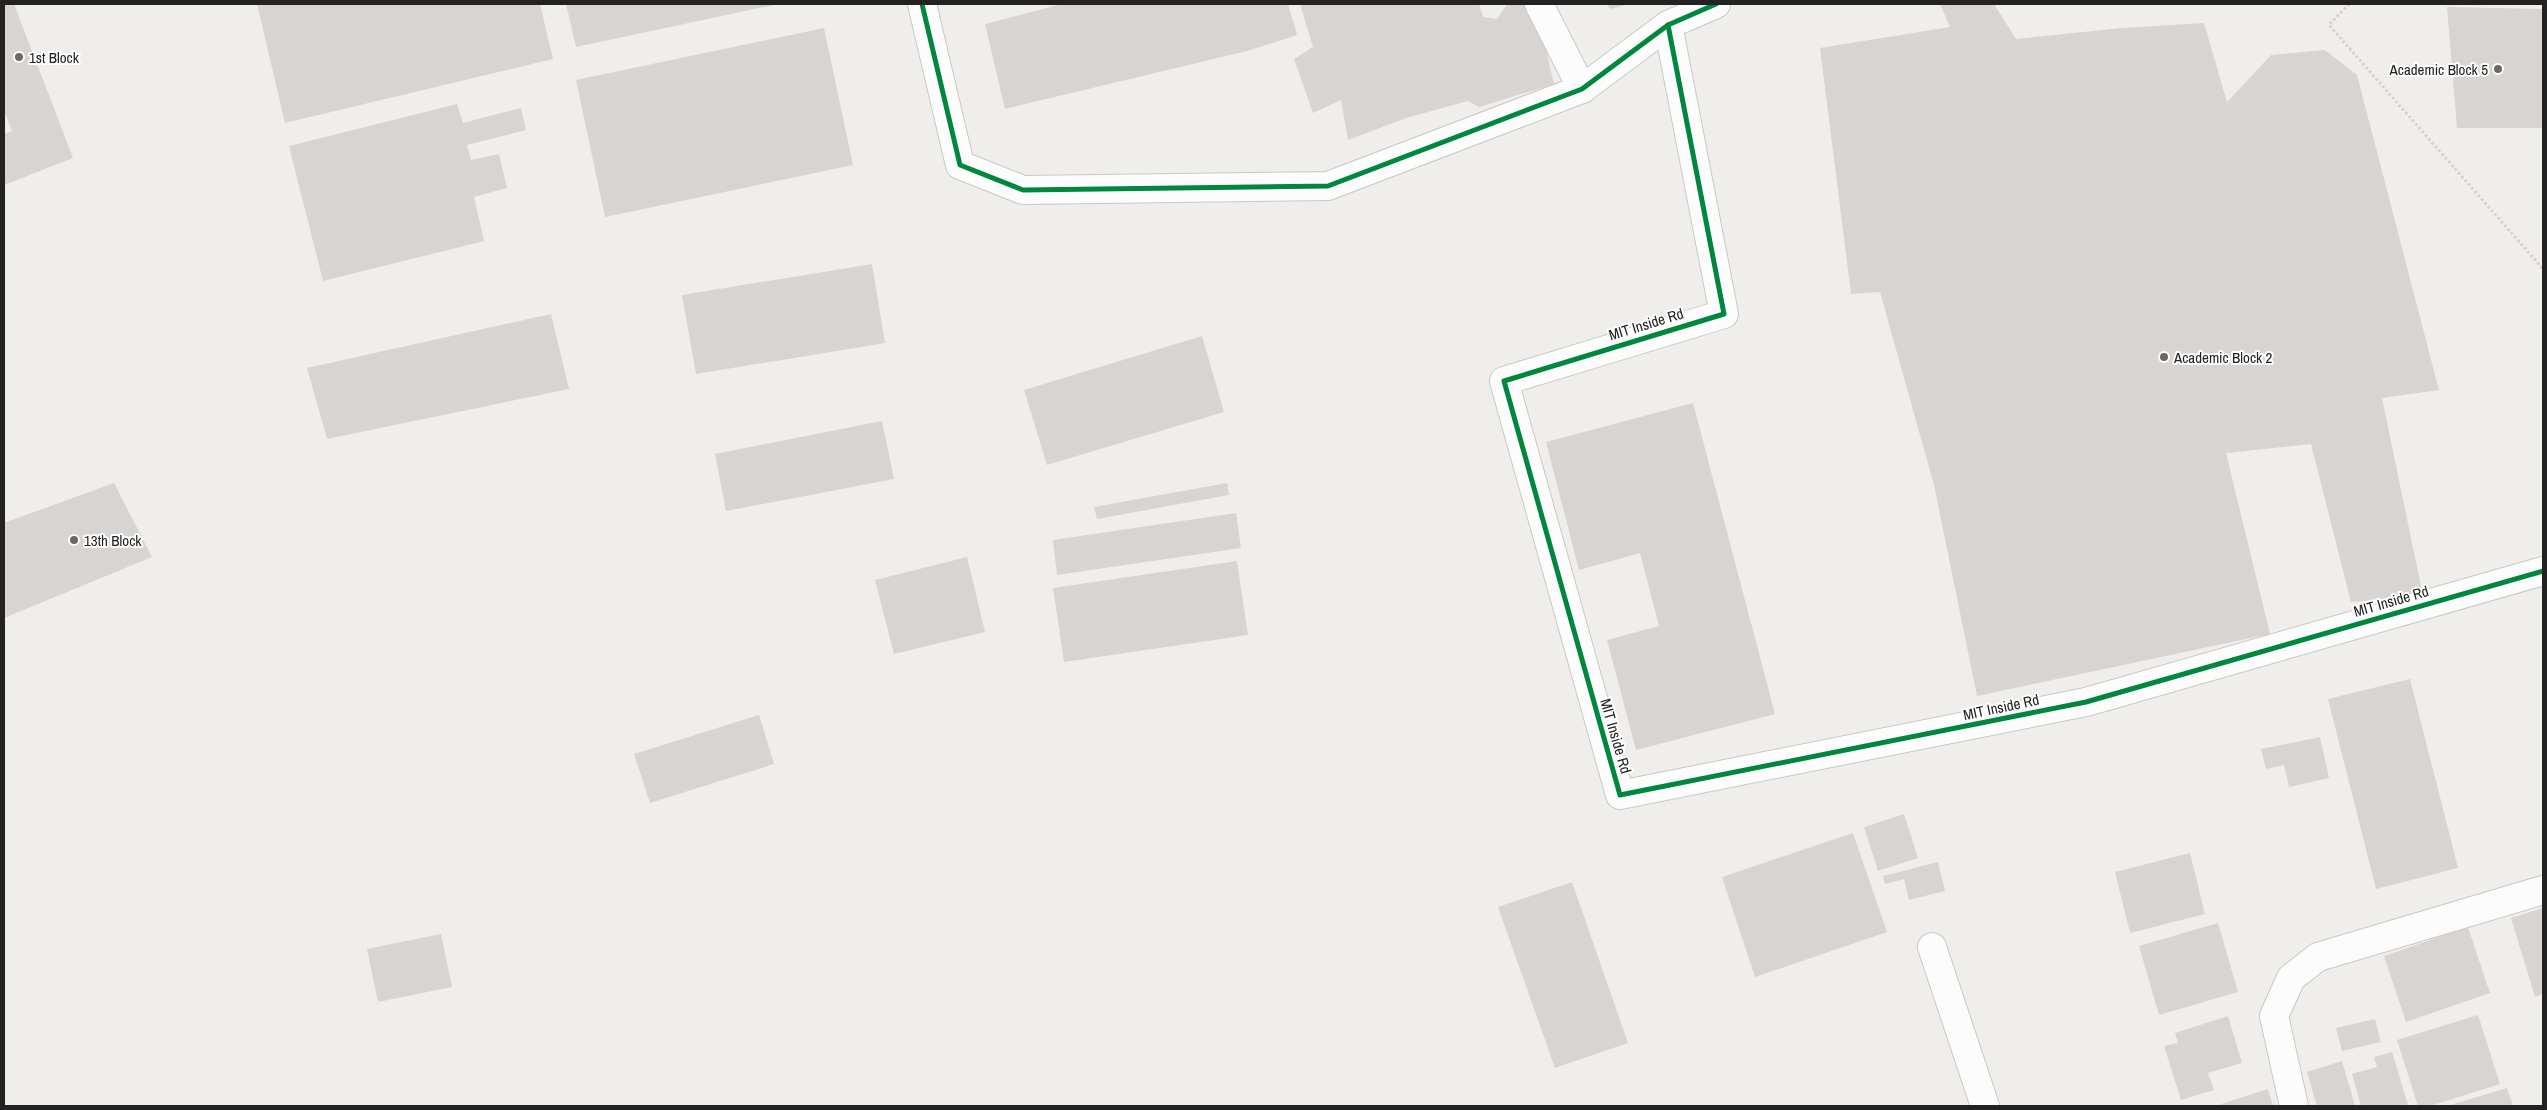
<svg xmlns="http://www.w3.org/2000/svg" width="2547" height="1110" viewBox="0 0 2547 1110" font-family="'Archivo Narrow',sans-serif">
<style>
.building{fill:#d7d4d2}
.lines{fill:none;stroke-linecap:round;stroke-linejoin:round}
.minor-casing{stroke:#c9c8c7;stroke-width:30}
.path{stroke:#dccecd;stroke-width:3;stroke-dasharray:2.5 2.5;stroke-linecap:butt}
.minor{stroke:#fdfcfc;stroke-width:28}
.cycleway-casing{stroke:#fff;stroke-width:8}
.cycleway{stroke:#00873e;stroke-width:5}
.poi-dot{fill:#6a6968;stroke:#fff;stroke-width:2}
.labels{text-anchor:middle;dominant-baseline:central;stroke-width:4;stroke-linejoin:round;paint-order:stroke}
.poi-label{font-size:15px;fill:#222;stroke:#fff;text-anchor:start}
.street-label{font-size:15px;fill:#222;stroke:#fff}
</style>
<rect width="100%" height="100%" fill="#f0eeeb"/>
<!-- building -->
<g class="building">
<polygon points="4,4 14,4 73,158 4,185 4,134 12,131 4,110"/>
<polygon points="257,4 540,4 553,59 285,123"/>
<polygon points="566,4 774,4 774,5 576,47"/>
<polygon points="1062,4 1288,4 1297,35 1247,51 1005,109 985,24"/>
<polygon points="1300,4 1479,4 1483,17 1497,19 1507,4 1535,4 1554,84 1479,107 1468,101 1406,118 1348,140 1341,100 1313,113 1294,59 1313,47"/>
<polygon points="1607,4 1630,4 1610,9"/>
<polygon points="1940,4 1994,4 2016,39 2122,28 2204,23 2227,102 2271,55 2325,50 2357,75 2439,390 2382,398 2423,596 2351,602 2311,444 2226,453 2270,634 1977,696 1934,485 1880,292 1851,294 1820,48 1950,27"/>
<polygon points="2447,7 2543,9 2543,128 2457,128"/>
<polygon points="824,28 853,165 605,217 576,80"/>
<polygon points="457,104 463,123 521,108 526,130 467,145 471,160 499,154 507,188 474,197 484,241 323,281 289,146"/>
<polygon points="872,264 885,343 696,374 682,295"/>
<polygon points="551,314 569,389 327,439 307,368"/>
<polygon points="1202,336 1224,412 1047,465 1024,390"/>
<polygon points="1693,403 1775,714 1636,750 1607,640 1659,626 1640,553 1579,570 1546,442"/>
<polygon points="882,421 894,479 726,511 715,454"/>
<polygon points="114,483 152,557 4,618 4,523"/>
<polygon points="1227,483 1229,495 1097,519 1094,507"/>
<polygon points="1236,513 1241,548 1057,575 1053,540"/>
<polygon points="967,557 985,632 894,654 875,580"/>
<polygon points="1237,561 1248,635 1064,662 1053,588"/>
<polygon points="2410,679 2458,868 2376,889 2328,699"/>
<polygon points="759,715 774,764 650,803 634,754"/>
<polygon points="2320,737 2329,778 2289,787 2284,765 2266,769 2261,749"/>
<polygon points="1904,814 1918,858 1878,871 1864,827"/>
<polygon points="1853,833 1887,932 1755,977 1722,877"/>
<polygon points="2190,853 2205,914 2130,933 2115,872"/>
<polygon points="1938,862 1945,891 1909,900 1904,879 1885,884 1883,876"/>
<polygon points="1572,882 1628,1043 1555,1068 1498,907"/>
<polygon points="2543,908 2543,994 2535,997 2511,918"/>
<polygon points="2218,923 2238,992 2159,1015 2139,946"/>
<polygon points="2468,927 2490,993 2406,1022 2384,956"/>
<polygon points="441,934 452,987 378,1002 367,949"/>
<polygon points="2478,1015 2500,1084 2430,1106 2418,1106 2397,1040"/>
<polygon points="2228,1016 2242,1063 2208,1073 2214,1090 2181,1100 2164,1046 2178,1043 2175,1033"/>
<polygon points="2375,1019 2381,1042 2342,1051 2336,1028"/>
<polygon points="2392,1052 2408,1105 2361,1106 2352,1074 2377,1067 2374,1057"/>
<polygon points="2342,1061 2355,1106 2317,1106 2307,1072"/>
<polygon points="2507,1088 2513,1106 2447,1106"/>
<polygon points="2268,1089 2273,1106 2215,1106"/>
</g>
<g class="lines">
<!-- minor casing -->
<g class="minor-casing">
<g id="minor">
<polyline points="922,4 960,165 1023,190 1328,186 1582,89 1668,25"/>
<polyline points="1539,4 1582,89"/>
<polyline points="1716,4 1668,25 1724,314 1504,381 1620,795 2086,702 2543,571"/>
<polyline points="1932,947 1985,1106"/>
<polyline points="2294,1106 2274,1016 2291,978 2318,957 2543,890"/>
</g>
</g>
<!-- path -->
<polyline class="path" points="2349,4 2329,25 2543,269"/>
<!-- minor -->
<use href="#minor" class="minor"/>
<!-- cycleway casing -->
<g class="cycleway-casing">
<g id="cycleway">
<polyline points="922,4 960,165 1023,190 1328,186 1582,89 1668,25"/>
<polyline points="1716,4 1668,25 1724,314 1504,381 1620,795 2086,702 2543,571"/>
</g>
</g>
<!-- cycleway -->
<use href="#cycleway" class="cycleway"/>
</g>
<!-- markers -->
<g class="poi-dot">
<circle cx="19" cy="57" r="5"/>
<circle cx="2498" cy="69" r="5"/>
<circle cx="2164" cy="357" r="5"/>
<circle cx="74" cy="540" r="5"/>
</g>
<g class="labels">
<!-- poi labels -->
<g class="poi-label">
<text x="29" y="57">1st Block</text>
<text x="2488" y="69" text-anchor="end">Academic Block 5</text>
<text x="2174" y="357">Academic Block 2</text>
<text x="84" y="540">13th Block</text>
</g>
<!-- street labels -->
<g class="street-label">
<text transform="translate(1646 324) rotate(-17)">MIT Inside Rd</text>
<text transform="translate(2391 601) rotate(-16)">MIT Inside Rd</text>
<text transform="translate(2001 707) rotate(-12)">MIT Inside Rd</text>
<text transform="translate(1616 736) rotate(74)">MIT Inside Rd</text>
</g>
</g>
<!-- border -->
<rect width="2547" height="1110" fill="none" stroke="#222222" stroke-width="10"/>
</svg>
